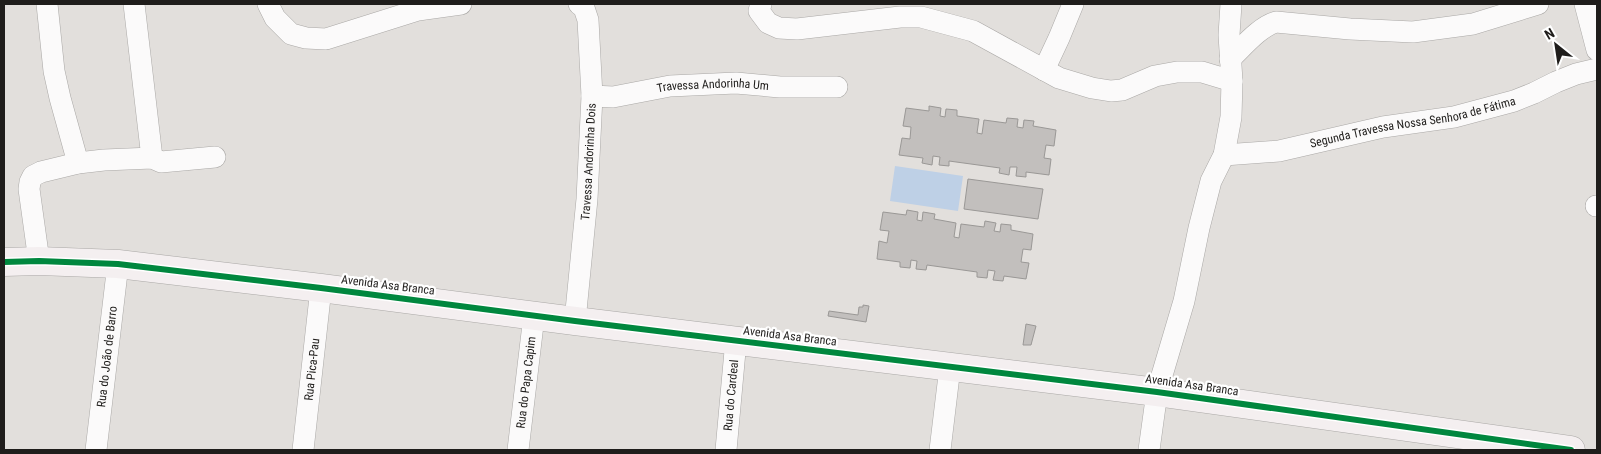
<svg xmlns="http://www.w3.org/2000/svg" width="1601" height="454" viewBox="0 0 1601 454" font-family="'Roboto Condensed',sans-serif">
<style>
.water{fill:#bed0e6}
.building{fill:#c2bfbd;stroke:#9a9896}
.lines{fill:none;stroke-linecap:round;stroke-linejoin:round}
.street-casing{stroke:#aaa8a6;stroke-width:22}
.secondary-casing{stroke:#aaa8a6;stroke-width:29}
.street{stroke:#fbfafa;stroke-width:21}
.secondary{stroke:#f4eff0;stroke-width:28}
.cycleway-casing{stroke:#fff;stroke-width:9}
.cycleway{stroke:#00873e;stroke-width:6}
.labels{text-anchor:middle;dominant-baseline:central;stroke-width:4.5;stroke-linejoin:round;paint-order:stroke}
.street-label{font-size:12px;fill:#1f1d1b;stroke:#fff}
</style>
<rect width="100%" height="100%" fill="#e2dfdc"/>
<!-- water -->
<polygon class="water" points="895,166 963,176 958,211 890,201"/>
<!-- building -->
<g class="building">
<polygon points="929,106 941,108 940,116 945,117 946,109 957,110 957,116 979,119 977,133 982,134 984,120 1006,123 1007,118 1018,119 1017,127 1023,128 1024,120 1034,121 1033,126 1056,130 1054,146 1046,145 1044,158 1051,159 1049,175 1026,172 1026,177 1016,176 1017,167 1010,167 1009,175 999,173 1000,168 949,161 949,166 939,165 940,157 933,156 932,165 922,163 923,158 899,155 902,138 910,139 911,127 903,126 906,108 929,111"/>
<polygon points="968,179 1043,189 1038,219 964,209"/>
<polygon points="907,210 918,212 917,220 922,221 923,212 935,214 934,219 956,223 954,237 959,238 961,224 984,227 985,221 996,223 994,231 1000,232 1001,224 1011,225 1011,230 1033,234 1031,250 1023,249 1021,262 1029,263 1026,279 1004,276 1003,281 993,280 995,271 988,270 987,278 977,277 977,272 927,265 926,270 916,269 917,261 911,260 910,268 900,267 900,262 877,259 879,241 887,243 889,231 880,230 883,212 906,215"/>
<polygon points="863,305 869,306 866,322 828,316 829,311 858,315 859,307 863,307"/>
<polygon points="1026,324 1036,326 1031,345 1023,345"/>
</g>
<g class="lines">
<!-- street casing -->
<g class="street-casing">
<g id="street">
<polyline points="47,4 54,71 60,98 78,163"/>
<polyline points="134,4 152,158"/>
<polyline points="268,4 275,18 291,34 306,38 326,39 418,10 461,4"/>
<polyline points="761,4 759,11 768,23 779,28 797,29 900,17 921,17 973,31 1059,78 1092,88 1111,91 1122,90 1155,76 1177,72 1202,72 1232,81"/>
<polyline points="1585,4 1597,50"/>
<path d="M1230 59C1243 47 1259 27 1276 22L1350 29 1413 32 1473 24 1538 4"/>
<polyline points="1044,70 1059,38 1073,4"/>
<path id="s1" d="M592 96 613 97 670 86 736 83 780 87H837"/>
<path id="s2" d="M1224 155 1279 151 1383 127 1454 117 1514 101 1534 93 1556 82 1576 74 1597 69"/>
<polyline points="1596,206 1597,206"/>
<polyline points="39,261 29,189 30,182 33,176 41,172 78,163 104,160 152,158 161,162 215,157"/>
<path id="s3" d="M575 321 587 199 592 96 588 20 584 8 579 4"/>
<path id="s4" d="M96 450 118 264"/>
<path id="s5" d="M303 450 321 288"/>
<path id="s6" d="M518 450 534 316"/>
<path id="s7" d="M726 450 736 340"/>
<polyline points="940,450 950,367"/>
<polyline points="1149,450 1157,392 1184,301 1199,228 1211,181 1224,155 1231,117 1232,81 1229,35 1231,4"/>
</g>
</g>
<!-- secondary casing -->
<g class="secondary-casing">
<polyline id="secondary" points="4,262 39,261 118,264 321,288 575,321 1157,392 1571,450"/>
</g>
<!-- street -->
<use href="#street" class="street"/>
<!-- secondary -->
<use href="#secondary" class="secondary"/>
<!-- cycleway casing -->
<g class="cycleway-casing">
<polyline id="cycleway" points="4,262 39,261 118,264 321,288 575,321 1157,392 1571,450"/>
</g>
<!-- cycleway -->
<use href="#cycleway" class="cycleway"/>
</g>
<g class="labels">
<!-- street labels -->
<g class="street-label">
<text stroke="none"><textPath href="#s1" startOffset="122">Travessa Andorinha Um</textPath></text>
<text stroke="none"><textPath href="#s2" startOffset="192">Segunda Travessa Nossa Senhora de Fátima</textPath></text>
<text stroke="none"><textPath href="#s3" startOffset="160">Travessa Andorinha Dois</textPath></text>
<text transform="translate(388 285) rotate(7)">Avenida Asa Branca</text>
<text transform="translate(790 336) rotate(7)">Avenida Asa Branca</text>
<text stroke="none"><textPath href="#s4" startOffset="94">Rua do João de Barro</textPath></text>
<text stroke="none"><textPath href="#s5" startOffset="81">Rua Pica-Pau</textPath></text>
<text stroke="none"><textPath href="#s6" startOffset="68">Rua do Papa Capim</textPath></text>
<text transform="translate(1192 385) rotate(8)">Avenida Asa Branca</text>
<text stroke="none"><textPath href="#s7" startOffset="55">Rua do Cardeal</textPath></text>
</g>
</g>
<!-- border -->
<rect width="1601" height="454" fill="none" stroke="#1f1d1b" stroke-width="10"/>
<!-- north arrow -->
<g transform="translate(1556 45) rotate(330)" stroke="#ffffff" stroke-width="4" paint-order="stroke">
<path d="M0-4L9 19L0 12L-9 19Z" fill="#1f1d1b"/>
<text y="-8" font-size="14" font-weight="bold" text-anchor="middle" fill="#1f1d1b">N</text>
</g>
</svg>
